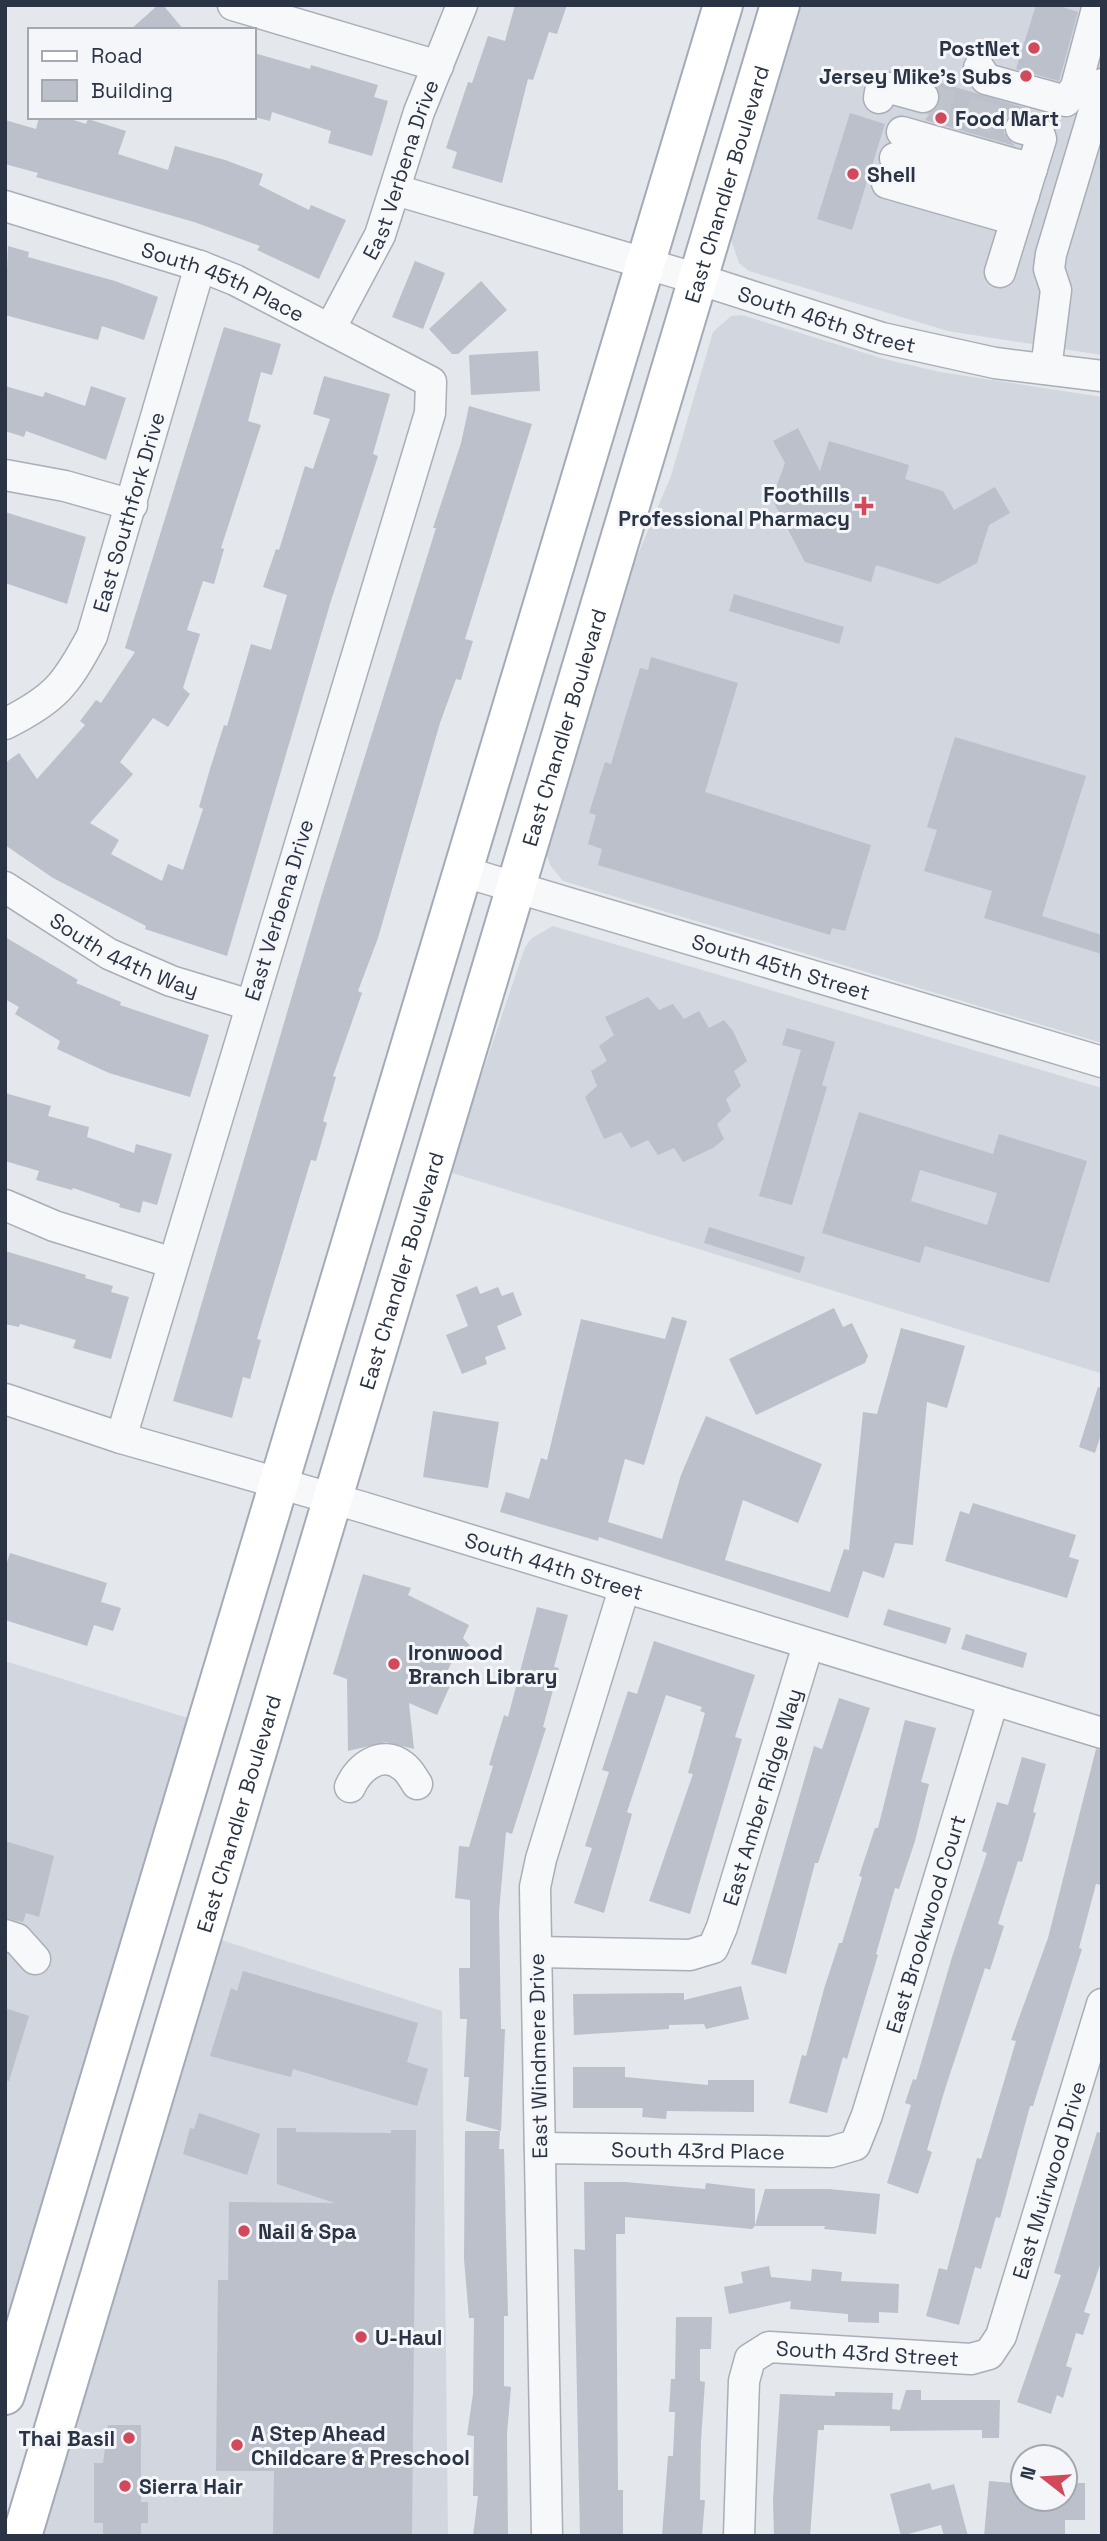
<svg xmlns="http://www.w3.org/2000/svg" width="1107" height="2541" viewBox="0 0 1107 2541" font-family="'Space Grotesk',sans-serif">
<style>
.built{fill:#d2d6de}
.building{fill:#bbc0ca;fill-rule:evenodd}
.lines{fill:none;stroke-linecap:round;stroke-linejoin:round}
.minor-tunnel{stroke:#bfc3cb;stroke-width:30;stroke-dasharray:30 15;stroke-linecap:butt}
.minor-casing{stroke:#a9aeb7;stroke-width:33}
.major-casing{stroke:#a3abb8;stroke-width:42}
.minor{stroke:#f7f8fa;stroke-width:30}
.major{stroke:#fff;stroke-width:38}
.poi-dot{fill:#d1495b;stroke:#f4f6f9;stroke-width:2.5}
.labels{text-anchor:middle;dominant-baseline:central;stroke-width:6;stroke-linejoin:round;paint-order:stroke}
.poi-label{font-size:21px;font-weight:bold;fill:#2b3445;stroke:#f4f6f9;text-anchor:start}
.street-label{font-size:21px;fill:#2b3445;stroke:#f4f6f9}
</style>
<rect width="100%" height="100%" fill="#e4e7ec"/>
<!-- built -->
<g class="built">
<polygon points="802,5 1102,5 1102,355 948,331 749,271 739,263 731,239"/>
<polygon points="742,315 884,359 940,372 1102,397 1102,1043 563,881 550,865 546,852 628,578 671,476 713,332 731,316"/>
<polygon points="553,926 1102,1088 1100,1373 449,1172 525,947 532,938"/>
<polygon points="5,1661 191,1719 5,2337"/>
<polygon points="218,1939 442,2011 448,2536 39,2536"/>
</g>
<!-- building -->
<g class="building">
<polygon points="158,5 163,5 184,30 130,30"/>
<polygon points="515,5 567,5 557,34 549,32 533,80 528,79 502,183 452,168 457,152 446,148 468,82 472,83 488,36 505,41"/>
<polygon points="1036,5 1057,5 1078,12 1059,81 1016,69"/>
<polygon points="254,53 310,69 311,65 378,85 374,97 388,101 372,156 328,143 331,131 272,112 270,121 254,117"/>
<polygon points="928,79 1026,108 1009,115 1004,123 1004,133 1015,146 925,120 940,101 940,92"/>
<polygon points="850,113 885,124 852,230 817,219"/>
<polygon points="39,117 64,117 86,124 88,119 126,131 118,154 168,170 175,146 225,160 263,174 259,185 309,210 311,205 346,220 319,279 257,250 260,246 194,222 36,177 38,173 5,164 5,120 36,129"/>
<polygon points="8,246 29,252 28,257 115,281 158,297 144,340 102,326 98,340 5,315"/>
<polygon points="415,261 445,273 423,329 392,317"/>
<polygon points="481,281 507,310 458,354 452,354 429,329"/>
<polygon points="224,327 281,344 272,375 261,372 248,421 261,425 221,548 224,549 214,584 203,581 187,630 200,634 183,688 190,694 168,727 153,718 120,762 133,774 90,823 119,840 111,854 162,881 168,864 183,870 203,809 199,807 210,769 224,725 227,726 251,644 271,650 287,595 263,587 276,549 279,550 305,466 313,469 330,419 313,414 324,376 390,394 373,454 378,456 330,604 227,956 145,929 146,926 53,878 5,845 5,763 19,753 37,779 85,725 80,721 96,700 101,703 135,652 125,648"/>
<polygon points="538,351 540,391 471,395 469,355"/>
<polygon points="5,386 43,397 45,392 85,406 91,386 126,398 106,460 26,431 24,437 5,431"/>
<polygon points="469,406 532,424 465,639 473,641 461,680 456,679 440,723 378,938 358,991 362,993 333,1076 336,1077 323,1121 327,1123 316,1161 311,1160 272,1289 257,1339 261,1340 250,1379 243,1377 232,1418 173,1401 321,897 436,528 433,528 461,443"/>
<polygon points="798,428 820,471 829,441 909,465 905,479 943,491 954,510 995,487 1010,513 989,525 977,563 938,584 876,565 871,582 805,562 772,499 785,463 773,441"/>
<polygon points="5,512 86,537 67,604 5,583"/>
<polygon points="734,594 844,627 839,644 729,611"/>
<polygon points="651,657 738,683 705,792 871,845 845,931 832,928 830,935 598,865 602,849 588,844 596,815 589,813 605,762 611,764 640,668 648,670"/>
<polygon points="955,737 1086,776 1042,916 1102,935 1102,954 984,918 992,891 924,871 937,830 927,827"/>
<polygon points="5,937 78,980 76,983 121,1002 120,1005 209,1035 190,1097 109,1073 57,1049 60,1041 15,1014 19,1007 5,999"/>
<polygon points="648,997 659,1010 673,1004 684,1019 699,1011 709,1028 724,1020 733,1031 747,1061 734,1071 741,1086 726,1099 731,1111 717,1124 724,1139 713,1148 683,1162 674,1148 658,1155 648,1140 631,1148 621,1132 604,1139 585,1097 597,1086 591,1071 607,1061 599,1046 614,1035 605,1017"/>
<polygon points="787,1028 835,1042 822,1085 827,1087 792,1205 759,1196 801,1050 782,1045"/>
<polygon points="5,1093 51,1106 48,1116 89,1127 87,1137 134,1153 136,1144 172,1154 157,1205 143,1201 140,1213 119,1207 120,1204 73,1188 72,1190 36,1180 39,1171 5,1161"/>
<path d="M859 1112 993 1154 999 1134 1087 1161 1049 1283 925 1246 920 1263 822 1233ZM920 1170 997 1193 987 1225 911 1201Z"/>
<polygon points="709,1227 805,1257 800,1273 704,1243"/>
<polygon points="5,1251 86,1275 85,1278 113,1286 111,1292 129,1297 111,1359 73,1348 76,1340 20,1324 19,1327 5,1324"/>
<polygon points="477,1286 480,1294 498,1287 502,1296 513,1292 522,1315 497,1326 506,1349 485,1357 487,1364 462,1374 446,1335 468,1326 456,1295"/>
<polygon points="834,1308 843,1327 852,1323 868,1356 865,1363 756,1415 729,1359"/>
<polygon points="672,1317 687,1321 644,1465 625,1459 608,1522 662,1539 681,1475 706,1416 822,1464 798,1523 743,1500 725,1560 830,1592 844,1549 849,1550 863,1412 877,1414 901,1328 965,1346 947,1408 927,1402 913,1545 895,1543 884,1578 863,1571 848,1618 599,1537 598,1541 500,1512 506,1492 529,1499 541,1458 547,1460 581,1319 665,1339"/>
<polygon points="1098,1387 1102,1388 1102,1431 1095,1453 1079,1447"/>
<polygon points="433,1411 499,1422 488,1488 423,1477"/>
<polygon points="973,1503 1076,1535 1069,1557 1079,1560 1067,1598 945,1561 960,1511 969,1514"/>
<polygon points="10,1553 107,1583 101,1602 121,1608 113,1631 94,1625 87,1646 5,1620 5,1568"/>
<polygon points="363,1574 411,1588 408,1595 469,1625 463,1638 474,1650 455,1655 442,1683 450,1686 437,1715 409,1703 414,1749 386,1742 348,1751 347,1679 333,1674"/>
<polygon points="537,1607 568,1615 554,1667 559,1668 543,1727 546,1728 512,1834 506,1832 499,1912 501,2029 505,2029 501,2131 466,2121 469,2077 464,2077 467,2019 460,2019 459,1968 470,1968 470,1900 455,1898 459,1846 469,1847 493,1766 489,1765 504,1715 508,1717"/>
<polygon points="888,1609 951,1628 946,1644 883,1625"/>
<polygon points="966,1634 1027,1653 1023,1668 961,1649"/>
<polygon points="654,1641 755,1675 735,1737 742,1739 690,1914 649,1901 693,1774 688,1773 705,1713 700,1711 702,1707 666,1695 627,1812 632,1814 604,1913 574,1903 592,1848 585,1846 609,1772 602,1770 628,1691 637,1694"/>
<polygon points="839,1698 870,1708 818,1863 815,1863 786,1974 751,1964 814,1746 822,1749"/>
<polygon points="905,1720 936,1728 921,1782 929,1784 915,1841 899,1889 895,1888 876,1954 878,1955 847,2059 843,2057 827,2113 789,2103 802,2055 806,2056 824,1989 839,1943 842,1943 862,1877 859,1876 875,1828 878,1828"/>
<polygon points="1096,1749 1102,1750 1102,1885 1096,1884 1079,1948 1082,1949 1033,2106 1030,2106 1000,2218 996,2217 981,2269 975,2267 959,2325 926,2316 939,2268 947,2270 977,2158 981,2159 1016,2041 1011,2040 1048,1938"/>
<polygon points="1022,1757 1046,1764 1033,1812 1036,1813 1022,1862 1018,1861 998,1924 1004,1926 990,1970 985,1968 945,2089 927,2150 932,2152 918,2194 887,2183 911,2105 905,2103 913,2079 916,2080 952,1957 987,1853 982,1851 997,1802 1008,1805"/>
<polygon points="5,1841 54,1856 39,1917 26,1913 23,1922 5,1918"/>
<polygon points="243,1971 418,2023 407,2062 428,2069 417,2106 293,2069 291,2077 210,2056 231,1988 237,1991"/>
<polygon points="741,1986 749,2019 706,2029 704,2024 669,2025 669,2029 574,2035 573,1994 684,1993 684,2000"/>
<polygon points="5,2008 29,2016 9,2081 5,2080"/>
<polygon points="573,2067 625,2067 625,2077 708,2085 708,2080 754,2080 754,2112 667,2111 666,2119 642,2117 643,2108 573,2108"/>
<polygon points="199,2113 260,2134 247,2175 183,2154 190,2128 194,2129"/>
<polygon points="277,2128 296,2128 296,2132 391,2133 391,2130 416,2130 412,2536 273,2536 274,2471 216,2471 218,2280 228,2280 229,2202 335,2203 277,2184"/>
<polygon points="465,2131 500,2131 499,2149 504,2149 508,2316 504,2316 504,2386 511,2387 507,2434 508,2536 473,2536 478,2496 473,2496 474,2436 467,2435 473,2394 474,2318 469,2318 464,2259"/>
<polygon points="1097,2132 1102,2133 1102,2259 1084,2312 1090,2314 1083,2335 1076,2333 1066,2366 1072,2368 1063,2398 1057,2395 1051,2414 1017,2402 1061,2275 1054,2273"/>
<polygon points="584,2182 625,2182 705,2189 706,2183 755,2189 755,2226 752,2229 625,2217 625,2234 616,2234 618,2490 623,2490 623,2536 580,2536 574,2249 585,2250"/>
<polygon points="765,2189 829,2189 880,2194 876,2234 824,2229 825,2226 755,2226"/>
<polygon points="769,2266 771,2277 811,2281 812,2269 842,2272 841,2281 899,2284 898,2313 879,2312 879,2323 848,2322 848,2314 790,2309 791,2301 729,2314 724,2287 743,2283 741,2272"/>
<polygon points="676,2317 712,2317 711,2349 700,2349 700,2381 705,2382 701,2440 700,2500 705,2500 702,2536 662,2536 668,2456 673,2456 675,2412 669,2412 671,2379 675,2379"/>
<polygon points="906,2390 921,2390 921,2400 1000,2400 999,2438 982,2438 982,2430 890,2431 890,2426 824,2425 824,2430 818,2430 810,2536 774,2536 773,2500 780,2394 835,2396 835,2392 893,2393 892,2409 900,2410"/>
<polygon points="108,2425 141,2425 141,2502 148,2502 148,2523 141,2523 141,2536 103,2536 103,2523 94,2523 94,2463 103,2463"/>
<polygon points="989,2481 1023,2484 1023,2499 1065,2499 1065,2483 1085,2483 1085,2520 1065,2520 1065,2536 984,2536"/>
<polygon points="930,2483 932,2490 954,2484 968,2536 944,2536 941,2525 901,2536 890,2494"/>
</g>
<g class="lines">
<!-- minor-tunnel -->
<polyline class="minor-tunnel" points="923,97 1021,128"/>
<!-- minor casing -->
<g class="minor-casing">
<g id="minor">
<polyline points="233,5 438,66"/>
<polyline points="979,68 986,79 1066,101 1076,87 1098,5"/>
<polyline points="879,98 880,92 890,88 923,97"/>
<polyline points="902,132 1032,169"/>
<polyline points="895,158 1024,195"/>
<polyline points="887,183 1016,220"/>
<path id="s1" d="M396 190 698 279 882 338 995 363 1102 376"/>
<path id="s2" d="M5 206 200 266 235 280 431 382 430 413 121 1438"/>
<polyline points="1000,272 1041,139 1039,133 1021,128"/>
<path id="s3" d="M330 329 380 235 419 112 462 5"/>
<polyline points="1046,369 1056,290 1049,269 1051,254 1102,84"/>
<polyline points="5,475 65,486 132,505"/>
<path id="s4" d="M5 724C55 699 66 685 92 636L200 266"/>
<path id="s5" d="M461 871 1102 1062"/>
<path id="s6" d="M5 887 109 954 171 981 250 1005"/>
<polyline points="5,1205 54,1226 173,1263"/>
<path id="s7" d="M5 1399 121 1438 362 1507 1102 1733"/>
<path d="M350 1787C359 1767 382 1749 403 1766 409 1770 413 1778 417 1784"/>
<polyline points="5,1935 17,1939 35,1959"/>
<path id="s8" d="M537 1952 690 1955 713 1948 722 1927 808 1645"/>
<path id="s9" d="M540 2148 831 2152 855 2145 867 2115 993 1701"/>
<polyline points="547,2536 535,1887 541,1859 624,1589"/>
<path id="s10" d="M739 2536 744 2381 750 2359 769 2347 971 2359 989 2354 1001 2336 1102 2004"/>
</g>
</g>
<!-- major casing -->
<g class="major-casing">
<g id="major">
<polyline points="5,2395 723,5"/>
<path id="s11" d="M22 2536 780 5"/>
</g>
</g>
<!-- minor -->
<use href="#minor" class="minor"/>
<!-- major -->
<use href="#major" class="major"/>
</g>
<!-- markers -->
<g class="poi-dot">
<circle cx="1034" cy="48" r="7"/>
<circle cx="1026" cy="76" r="7"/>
<circle cx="941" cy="118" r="7"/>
<circle cx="853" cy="174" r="7"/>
<path d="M860.5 495.5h7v7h7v7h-7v7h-7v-7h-7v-7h7z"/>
<circle cx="394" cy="1664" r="7"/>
<circle cx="244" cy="2231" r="7"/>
<circle cx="361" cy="2337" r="7"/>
<circle cx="129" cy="2438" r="7"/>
<circle cx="237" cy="2445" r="7"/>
<circle cx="125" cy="2486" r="7"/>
</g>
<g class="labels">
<!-- poi labels -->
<g class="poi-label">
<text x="1020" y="48" text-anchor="end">PostNet</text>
<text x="1012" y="76" text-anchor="end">Jersey Mike's Subs</text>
<text x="955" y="118">Food Mart</text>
<text x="867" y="174">Shell</text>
<text x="850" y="494" text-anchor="end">Foothills<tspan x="850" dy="24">Professional Pharmacy</tspan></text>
<text x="408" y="1652">Ironwood<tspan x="408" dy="24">Branch Library</tspan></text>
<text x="258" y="2231">Nail &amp; Spa</text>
<text x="375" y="2337">U-Haul</text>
<text x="251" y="2433">A Step Ahead<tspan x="251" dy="24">Childcare &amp; Preschool</tspan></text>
<text x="115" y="2438" text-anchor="end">Thai Basil</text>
<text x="139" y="2486">Sierra Hair</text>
</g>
<!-- street labels -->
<g class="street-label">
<text stroke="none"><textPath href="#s3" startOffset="175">East Verbena Drive</textPath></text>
<text stroke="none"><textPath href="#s11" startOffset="2455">East Chandler Boulevard</textPath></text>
<text stroke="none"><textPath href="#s2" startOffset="231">South 45th Place</textPath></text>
<text stroke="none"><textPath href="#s1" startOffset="450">South 46th Street</textPath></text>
<text stroke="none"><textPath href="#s4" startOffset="256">East Southfork Drive</textPath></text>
<text stroke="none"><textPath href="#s11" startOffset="1888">East Chandler Boulevard</textPath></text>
<text transform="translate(279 910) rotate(-73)">East Verbena Drive</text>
<text stroke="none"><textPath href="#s6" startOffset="138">South 44th Way</textPath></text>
<text stroke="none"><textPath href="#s5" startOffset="334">South 45th Street</textPath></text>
<text stroke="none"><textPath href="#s11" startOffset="1321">East Chandler Boulevard</textPath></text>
<text stroke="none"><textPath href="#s7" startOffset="574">South 44th Street</textPath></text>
<text stroke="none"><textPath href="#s8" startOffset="336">East Amber Ridge Way</textPath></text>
<text stroke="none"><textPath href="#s11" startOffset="754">East Chandler Boulevard</textPath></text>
<text stroke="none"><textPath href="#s9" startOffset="548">East Brookwood Court</textPath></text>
<text transform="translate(538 2056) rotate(-91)">East Windmere Drive</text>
<text stroke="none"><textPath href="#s9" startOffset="158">South 43rd Place</textPath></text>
<text stroke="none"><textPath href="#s10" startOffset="606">East Muirwood Drive</textPath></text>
<text stroke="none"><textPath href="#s10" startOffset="299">South 43rd Street</textPath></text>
</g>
</g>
<!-- border -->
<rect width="1107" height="2541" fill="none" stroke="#2b3445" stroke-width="14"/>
<!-- legend -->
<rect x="28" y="28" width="228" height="91" fill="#f4f6f9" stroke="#a4a8b1" stroke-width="2"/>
<rect x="42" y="51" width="35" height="10" fill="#ffffff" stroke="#a4a8b1" stroke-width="2"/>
<text x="91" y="63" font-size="21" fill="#2b3445">Road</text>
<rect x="42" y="80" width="35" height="21" fill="#bbc0ca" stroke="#a4a8b1" stroke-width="2"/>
<text x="91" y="98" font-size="21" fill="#2b3445">Building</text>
<!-- north arrow -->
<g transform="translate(1044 2478) rotate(287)"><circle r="33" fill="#f4f6f9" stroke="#a4a8b1" stroke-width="2"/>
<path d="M0-5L12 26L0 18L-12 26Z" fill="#d1495b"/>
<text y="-10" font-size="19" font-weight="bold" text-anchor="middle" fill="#2b3445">N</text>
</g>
</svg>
